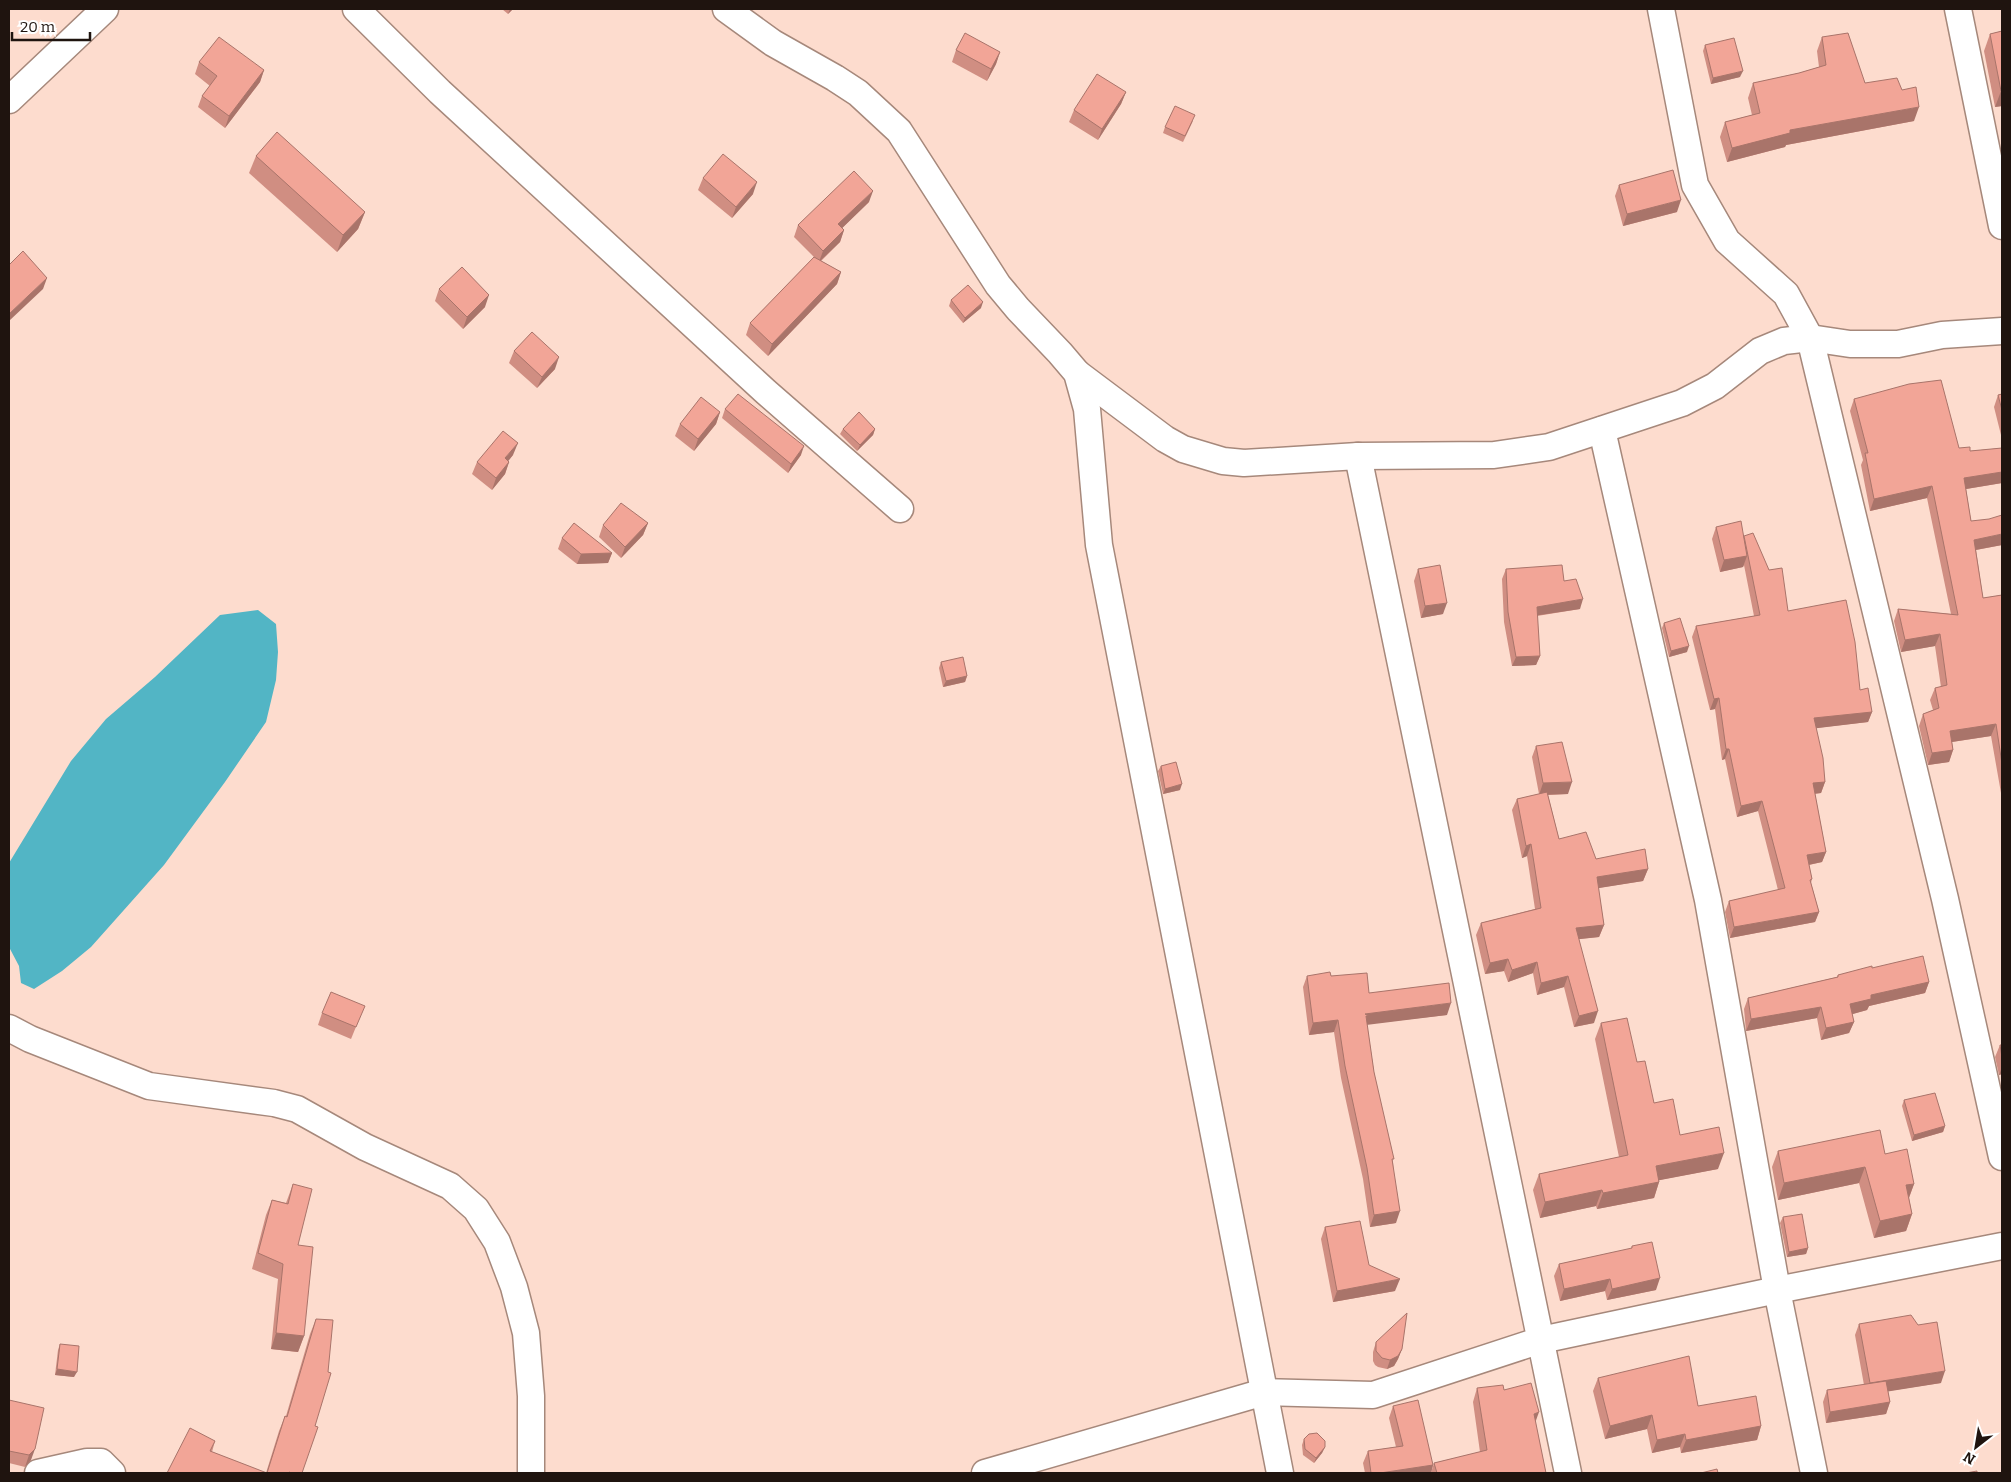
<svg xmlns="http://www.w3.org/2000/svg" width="2011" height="1482" viewBox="0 0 2011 1482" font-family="Bitter,serif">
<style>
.water{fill:#52b5c5}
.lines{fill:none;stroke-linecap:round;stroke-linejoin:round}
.minor-casing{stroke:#a6887b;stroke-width:29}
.minor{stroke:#fff;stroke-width:26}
.wall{fill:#d08e82}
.shaded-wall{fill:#a9746a}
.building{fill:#f2a597;stroke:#a9746a}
</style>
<rect width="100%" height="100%" fill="#fddcce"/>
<!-- water -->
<polygon class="water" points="258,610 276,624 278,652 276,680 266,722 225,782 164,865 91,947 62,971 34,989 21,983 19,966 9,947 9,863 71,761 106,719 155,677 220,615"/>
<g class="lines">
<!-- minor casing -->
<g class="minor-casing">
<g id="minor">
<polyline points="356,9 440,92 766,392 900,509"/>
<polyline points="726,9 773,43 835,78 858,93 899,131 998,285 1018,309 1060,353 1077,373 1087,409 1099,545 1280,1473"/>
<polyline points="1661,9 1695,185 1727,241 1786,294 1810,338 1945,899 2002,1157"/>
<polyline points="1958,9 2002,226"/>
<polyline points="9,100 105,9"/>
<polyline points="1077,373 1165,439 1183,449 1223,461 1244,463 1358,456 1494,455 1549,447 1682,403 1715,386 1760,351 1784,341 1810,338 1850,344 1898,344 1942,335 2002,331"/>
<polyline points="1602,430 1708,900 1777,1290 1814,1473"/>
<polyline points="1358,456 1568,1473"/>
<polyline points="9,1028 30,1039 149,1086 274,1103 297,1109 365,1147 450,1186 476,1209 497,1242 514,1287 526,1333 531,1396 531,1473"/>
<polyline points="38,1473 87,1462 101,1462 112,1473"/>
<polyline points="985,1473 1264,1392 1373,1395 1541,1340 1777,1290 2002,1246"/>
</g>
</g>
<!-- minor -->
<use href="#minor" class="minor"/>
</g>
<!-- wall -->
<g class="wall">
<polygon points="502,9 513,9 508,14"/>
<polygon points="2002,31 2002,106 1995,107 1984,51 1990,34"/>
<polygon points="1822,37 1865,83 1914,121 1786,145 1785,147 1727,162 1720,137 1725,122 1752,115 1748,98 1753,83 1799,73 1819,67 1817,51"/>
<polygon points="1705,45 1740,77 1711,84 1703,51"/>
<polygon points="956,50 1000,52 996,64 987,81 952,62"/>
<polygon points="199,62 264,70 260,82 225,128 198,107 202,96 210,86 195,74"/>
<polygon points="1126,92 1121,104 1098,140 1069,122 1074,110"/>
<polygon points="1193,121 1183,142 1163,133 1165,127"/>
<polygon points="256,156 365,212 358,229 337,252 249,173"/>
<polygon points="703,178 753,194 732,218 698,190"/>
<polygon points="1619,185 1677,212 1623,226 1615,196"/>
<polygon points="869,202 842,228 844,230 840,242 821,261 841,272 837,284 768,356 746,335 750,323 814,257 794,237 798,225"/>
<polygon points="439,289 485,307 463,329 435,301"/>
<polygon points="951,300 981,308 963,323 949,306"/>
<polygon points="514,351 555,369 537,388 509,363"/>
<polygon points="2002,394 2002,439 1994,407 1998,395"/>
<polygon points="1854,399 1959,448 1970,451 2002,448 2002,483 1966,489 1971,521 2002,545 1976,550 1983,598 2002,595 2002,793 2001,793 1991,736 1952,742 1953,750 1949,762 1928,765 1919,726 1923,714 1933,710 1930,700 1935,688 1941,687 1935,646 1901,652 1894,621 1898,609 1951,614 1927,498 1870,511 1861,465 1863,460 1850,411"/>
<polygon points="725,409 801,455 788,473 722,418"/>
<polygon points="720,412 716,424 694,451 675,436 680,424"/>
<polygon points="843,429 875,429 873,435 857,451 840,434"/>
<polygon points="513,455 508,461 509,462 505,474 492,490 472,474 477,462"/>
<polygon points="648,523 643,535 621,558 599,537 603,525"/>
<polygon points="1716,527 1743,536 1769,570 1788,611 1860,690 1872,712 1868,722 1816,728 1825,782 1821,793 1815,794 1826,852 1822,862 1809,865 1812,879 1811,883 1819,912 1815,922 1730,938 1725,912 1729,901 1778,890 1758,811 1737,817 1725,759 1722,760 1715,709 1710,710 1692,637 1696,626 1754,616 1744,565 1743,567 1720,572 1712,539"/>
<polygon points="562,538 612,553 608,563 577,564 558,549"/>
<polygon points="1418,569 1443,614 1421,618 1414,581"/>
<polygon points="1506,569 1564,581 1580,609 1537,616 1540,656 1536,665 1512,666 1504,622 1502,579"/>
<polygon points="1664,623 1687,652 1669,657 1662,628"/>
<polygon points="941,662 967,676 965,682 943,687 939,668"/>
<polygon points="1536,746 1568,794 1548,795 1559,839 1596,859 1648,869 1643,881 1598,888 1604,925 1599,937 1579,939 1594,1023 1574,1027 1564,987 1537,995 1533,973 1508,982 1504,971 1485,974 1476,935 1481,923 1535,909 1527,856 1522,858 1512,810 1517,799 1539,794 1532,757"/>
<polygon points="1161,766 1180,790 1163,794 1158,771"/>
<polygon points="1872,968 1929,982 1925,993 1869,1006 1867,1010 1852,1014 1854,1022 1849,1033 1821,1040 1817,1018 1746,1031 1744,1009 1748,998 1837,977 1838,975"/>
<polygon points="1307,976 1331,976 1369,993 1447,1015 1367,1024 1374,1072 1393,1162 1396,1223 1370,1227 1363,1179 1341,1078 1334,1032 1309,1035 1303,987"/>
<polygon points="322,1013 360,1017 351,1039 318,1025"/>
<polygon points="1601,1023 1637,1062 1654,1103 1680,1135 1718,1169 1659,1180 1659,1182 1654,1198 1597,1209 1596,1206 1540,1218 1533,1190 1539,1174 1619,1157 1595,1039"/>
<polygon points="2000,1045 2002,1045 2002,1074 1999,1075 1995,1057"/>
<polygon points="1904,1100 1945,1126 1943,1132 1912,1141 1902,1106"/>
<polygon points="1778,1151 1885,1154 1914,1184 1909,1198 1912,1214 1906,1231 1874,1238 1859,1183 1778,1200 1772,1167"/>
<polygon points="293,1184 298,1245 304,1336 298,1352 271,1349 278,1279 252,1269 266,1215 272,1200 286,1203"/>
<polygon points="1783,1217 1808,1248 1806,1254 1787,1257 1780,1223"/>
<polygon points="1325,1227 1395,1291 1333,1302 1321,1239"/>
<polygon points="1632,1246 1656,1290 1607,1300 1605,1291 1560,1301 1554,1276 1559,1264 1631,1249"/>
<polygon points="316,1319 315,1426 302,1473 167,1473 215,1441 212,1452 266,1473 279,1431 285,1416 286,1416 310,1334"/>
<polygon points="1859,1324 1941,1383 1888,1391 1890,1402 1886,1414 1826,1423 1823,1402 1827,1390 1864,1385 1855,1335"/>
<polygon points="1376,1342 1402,1349 1398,1359 1394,1366 1387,1369 1378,1367 1375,1365 1373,1361 1373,1352"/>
<polygon points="60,1344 74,1377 55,1375 58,1350"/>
<polygon points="1598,1378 1698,1406 1761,1426 1757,1440 1681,1453 1680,1447 1652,1453 1647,1429 1605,1439 1593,1391"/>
<polygon points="1477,1388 1504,1390 1535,1422 1546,1473 1431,1473 1434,1463 1480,1452 1473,1402"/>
<polygon points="9,1400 31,1460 25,1467 9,1463"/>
<polygon points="1393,1406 1433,1465 1431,1473 1365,1473 1363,1463 1368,1451 1396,1447 1389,1418"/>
<polygon points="1304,1439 1325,1447 1322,1453 1314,1463 1303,1455 1302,1445"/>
</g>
<!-- shaded-wall -->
<g class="shaded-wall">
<polygon points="510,9 513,9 508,14"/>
<polygon points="1000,52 996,64 987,81 991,69"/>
<polygon points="264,70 260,82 225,128 229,116"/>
<polygon points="1743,71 1740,77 1711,84 1713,78"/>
<polygon points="2001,91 2002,91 2002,106 1995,107"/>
<polygon points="1126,92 1121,104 1098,140 1102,129"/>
<polygon points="1919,107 1914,121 1786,145 1785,147 1727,162 1732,148 1790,130"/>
<polygon points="757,182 753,194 732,218 736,207"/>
<polygon points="873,191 869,202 834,236 838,224"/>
<polygon points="1681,200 1677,212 1623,226 1627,214"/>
<polygon points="365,212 358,229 337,252 343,235"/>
<polygon points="844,230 840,242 819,262 823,251"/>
<polygon points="841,272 837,284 768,356 772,344"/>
<polygon points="47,278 43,289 9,321 9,314"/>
<polygon points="489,295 485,307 463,329 467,317"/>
<polygon points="983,302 981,308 963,323 965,318"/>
<polygon points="559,357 555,369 537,388 542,377"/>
<polygon points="720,412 716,424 694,451 698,439"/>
<polygon points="875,429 873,435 857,451 860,445"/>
<polygon points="518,443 513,455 501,470 505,458"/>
<polygon points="804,446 801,455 788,473 791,464"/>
<polygon points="509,462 505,474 492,490 496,478"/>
<polygon points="2002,472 2002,483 1960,490 1964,478"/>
<polygon points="1932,486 1927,498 1870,511 1874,499"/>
<polygon points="648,523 643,535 621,558 625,547"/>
<polygon points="2002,534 2002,545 1970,551 1974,540"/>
<polygon points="612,553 608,563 577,564 581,554"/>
<polygon points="1747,556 1743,567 1720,572 1724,560"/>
<polygon points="1583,599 1580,609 1533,616 1537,607"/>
<polygon points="1447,603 1443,614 1421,618 1425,606"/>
<polygon points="1940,634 1935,646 1901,652 1905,640"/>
<polygon points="1689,646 1687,652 1669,657 1671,651"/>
<polygon points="1540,656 1536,665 1512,666 1516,657"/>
<polygon points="967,676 965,682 943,687 946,681"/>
<polygon points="1719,698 1715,709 1710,710 1714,699"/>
<polygon points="1872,712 1868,722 1810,729 1814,718"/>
<polygon points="1996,724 1991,736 1945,743 1950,731"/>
<polygon points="1726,749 1729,749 1725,759 1722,760"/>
<polygon points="1953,750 1949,762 1928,765 1932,753"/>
<polygon points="1572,782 1568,794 1539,795 1543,783"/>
<polygon points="1825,782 1821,793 1809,794 1813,783"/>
<polygon points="1182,784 1180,790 1163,794 1165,789"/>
<polygon points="1762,801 1758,811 1737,817 1741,806"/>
<polygon points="1531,844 1527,856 1522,858 1526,846"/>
<polygon points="1826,852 1822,862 1803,866 1807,855"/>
<polygon points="1648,869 1643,881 1593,889 1597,877"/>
<polygon points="1819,912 1815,922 1730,938 1734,927"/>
<polygon points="1604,925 1599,937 1571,940 1576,928"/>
<polygon points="1508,959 1504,971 1485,974 1490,963"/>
<polygon points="1537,962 1533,973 1508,982 1512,970"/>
<polygon points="1568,976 1564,987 1537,995 1541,983"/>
<polygon points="1929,982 1925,993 1869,1006 1867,1010 1846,1016 1850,1004 1871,995"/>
<polygon points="1451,1003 1447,1015 1366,1025 1365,1014"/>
<polygon points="1821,1007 1817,1018 1746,1031 1751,1019"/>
<polygon points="1598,1011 1594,1023 1574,1027 1579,1016"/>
<polygon points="1338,1020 1334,1032 1309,1035 1313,1023"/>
<polygon points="1854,1022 1849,1033 1821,1040 1826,1028"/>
<polygon points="2002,1067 2002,1074 1999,1075"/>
<polygon points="1945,1126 1943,1132 1912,1141 1914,1135"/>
<polygon points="1724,1153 1718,1169 1650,1182 1656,1166"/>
<polygon points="1865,1167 1859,1183 1778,1200 1784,1183"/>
<polygon points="1659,1182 1654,1198 1597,1209 1603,1193"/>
<polygon points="1914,1184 1908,1200 1906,1185"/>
<polygon points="1602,1190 1596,1206 1540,1218 1545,1202"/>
<polygon points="1400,1211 1396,1223 1370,1227 1374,1215"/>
<polygon points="1912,1214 1906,1231 1874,1238 1880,1221"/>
<polygon points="1808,1248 1806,1254 1787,1257 1789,1252"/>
<polygon points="1660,1278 1656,1290 1607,1300 1612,1289"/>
<polygon points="1400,1279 1395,1291 1333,1302 1337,1291"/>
<polygon points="1610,1279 1605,1291 1560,1301 1564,1289"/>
<polygon points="276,1333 304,1336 298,1352 271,1349"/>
<polygon points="1402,1349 1398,1359 1394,1366 1387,1369 1390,1360"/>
<polygon points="57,1369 77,1372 74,1377 55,1375"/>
<polygon points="1945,1371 1941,1383 1866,1395 1870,1383"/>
<polygon points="1890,1402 1886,1414 1826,1423 1830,1412"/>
<polygon points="1539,1412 1534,1426 1534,1414"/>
<polygon points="1652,1415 1647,1429 1605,1439 1610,1426"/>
<polygon points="1761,1426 1757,1440 1681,1453 1686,1440"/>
<polygon points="1685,1434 1680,1447 1652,1453 1657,1440"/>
<polygon points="1325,1447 1322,1453 1314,1463 1316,1458"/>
<polygon points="35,1449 31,1460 25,1467 29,1455"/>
<polygon points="1433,1465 1431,1473 1380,1473"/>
</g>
<!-- building -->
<g class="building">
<polygon points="2002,31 2002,91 2001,91 1990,34"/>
<polygon points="965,33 1000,52 991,69 956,50"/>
<polygon points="1848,33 1865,83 1897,78 1902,90 1916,87 1919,107 1790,130 1790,133 1732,148 1725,122 1760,113 1753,83 1799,73 1826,65 1822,37"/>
<polygon points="219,37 264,70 229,116 202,96 217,76 199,62"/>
<polygon points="1734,38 1743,71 1713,78 1705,45"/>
<polygon points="1097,74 1126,92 1102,129 1074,110"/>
<polygon points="1175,106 1195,115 1185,136 1165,127"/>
<polygon points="277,132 365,212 343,235 256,156"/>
<polygon points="723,154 757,182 736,207 703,178"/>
<polygon points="1673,170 1681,200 1627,214 1619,185"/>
<polygon points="854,171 873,191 838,224 844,230 823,251 798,225"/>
<polygon points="23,251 47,278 9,314 9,265"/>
<polygon points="814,257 841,272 772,344 750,323"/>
<polygon points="462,267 489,295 467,317 439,289"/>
<polygon points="968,285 983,302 965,318 951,300"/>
<polygon points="532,332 559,357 542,377 514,351"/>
<polygon points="1941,380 1959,448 1970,447 1970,451 2002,448 2002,472 1964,478 1971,521 1989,519 2002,515 2002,534 1974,540 1983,598 2002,595 2002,764 1996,724 1950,731 1953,750 1932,753 1923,714 1939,708 1935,688 1947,685 1940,634 1905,640 1898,609 1958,615 1932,486 1874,499 1865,453 1868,453 1854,399 1909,384"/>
<polygon points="738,394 804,446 791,464 725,409"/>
<polygon points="2002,394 2002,410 1998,395"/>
<polygon points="701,397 720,412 698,439 680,424"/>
<polygon points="859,412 875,429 860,445 843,429"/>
<polygon points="503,431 518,443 505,458 509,462 496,478 477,462"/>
<polygon points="621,503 648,523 625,547 603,525"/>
<polygon points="1741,521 1747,556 1724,560 1716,527"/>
<polygon points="574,523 612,553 581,554 562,538"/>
<polygon points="1753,533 1769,570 1782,568 1788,611 1846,600 1855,642 1860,690 1868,688 1872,712 1814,718 1823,758 1825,782 1813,783 1826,852 1807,855 1812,879 1810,880 1819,912 1734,927 1729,901 1785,888 1762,801 1741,806 1729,749 1726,749 1719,698 1714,699 1696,626 1760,615 1744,536"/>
<polygon points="1440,565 1447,603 1425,606 1418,569"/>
<polygon points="1562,565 1564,581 1576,579 1583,599 1537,607 1540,656 1516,657 1508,612 1506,569"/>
<polygon points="1680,618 1689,646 1671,651 1664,623"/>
<polygon points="963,657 967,676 946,681 941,662"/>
<polygon points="1562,742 1572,782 1543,783 1536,746"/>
<polygon points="1176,762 1182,784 1165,789 1161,766"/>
<polygon points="1547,792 1559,839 1586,832 1596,859 1645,849 1648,869 1597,877 1604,925 1576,928 1598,1011 1579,1016 1568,976 1541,983 1537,962 1512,970 1508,959 1490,963 1481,923 1541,908 1531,844 1526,846 1517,799"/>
<polygon points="1923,956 1929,982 1871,995 1871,999 1850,1004 1854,1022 1826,1028 1821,1007 1751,1019 1748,998 1838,977 1838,975 1872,966 1872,968"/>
<polygon points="1330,972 1331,976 1367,973 1369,993 1449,983 1451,1003 1365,1014 1369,1016 1366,1016 1374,1072 1394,1159 1392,1159 1400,1211 1374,1215 1367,1168 1345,1066 1338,1020 1313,1023 1307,976"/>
<polygon points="331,992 365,1006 356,1027 322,1013"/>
<polygon points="1627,1018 1637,1062 1645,1061 1654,1103 1673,1099 1680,1135 1719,1127 1724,1153 1656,1166 1659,1182 1603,1193 1602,1190 1545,1202 1539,1174 1628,1155 1601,1023"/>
<polygon points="2000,1045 2002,1045 2002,1057"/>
<polygon points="1935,1093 1945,1126 1914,1135 1904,1100"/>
<polygon points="1880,1130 1885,1154 1907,1149 1914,1184 1906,1185 1912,1214 1880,1221 1865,1167 1784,1183 1778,1151"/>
<polygon points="293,1184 312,1189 298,1245 313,1247 304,1336 276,1333 283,1264 258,1253 272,1200 288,1204"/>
<polygon points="1802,1214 1808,1248 1789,1252 1783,1217"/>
<polygon points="1360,1221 1369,1265 1400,1279 1337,1291 1325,1227"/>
<polygon points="1652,1242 1660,1278 1612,1289 1610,1279 1564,1289 1559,1264 1632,1248 1632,1246"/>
<polygon points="1407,1313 1402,1349 1398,1356 1390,1360 1382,1358 1376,1351 1376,1342"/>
<polygon points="1911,1315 1918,1325 1937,1322 1945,1371 1870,1383 1859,1324"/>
<polygon points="316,1319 333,1320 328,1372 331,1373 315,1426 318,1427 302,1473 292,1473 289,1472 289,1473 167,1473 190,1428 215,1441 210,1451 267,1473 285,1416 287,1417"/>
<polygon points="60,1344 79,1346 77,1372 57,1369"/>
<polygon points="1689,1356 1698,1406 1756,1396 1761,1426 1686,1440 1685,1434 1657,1440 1652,1415 1610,1426 1598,1378"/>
<polygon points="1886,1381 1890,1402 1830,1412 1827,1390"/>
<polygon points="1531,1383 1539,1412 1534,1414 1546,1473 1437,1473 1434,1463 1487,1450 1477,1388 1503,1385 1504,1390"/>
<polygon points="9,1400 44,1408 35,1449 29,1455 9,1451"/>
<polygon points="1418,1400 1433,1465 1380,1473 1371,1473 1368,1451 1403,1446 1393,1406"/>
<polygon points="1317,1433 1325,1441 1325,1447 1316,1458 1305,1449 1304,1439 1309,1434"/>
<polygon points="1717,1469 1718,1473 1701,1473"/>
<polygon points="1977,1471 1977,1473 1966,1473"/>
</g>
<!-- border -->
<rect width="2011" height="1482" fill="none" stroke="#1f140f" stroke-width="20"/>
<!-- north arrow -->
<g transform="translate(1976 1447) rotate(211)" stroke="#ffffff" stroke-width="4" paint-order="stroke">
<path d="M0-4L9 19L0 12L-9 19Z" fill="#1f140f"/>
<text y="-8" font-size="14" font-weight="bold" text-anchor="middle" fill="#1f140f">N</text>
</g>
<!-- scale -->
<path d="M12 32v8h78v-8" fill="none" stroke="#1f140f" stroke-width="2.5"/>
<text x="20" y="32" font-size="15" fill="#1f140f" stroke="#ffffff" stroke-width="4" paint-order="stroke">20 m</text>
</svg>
